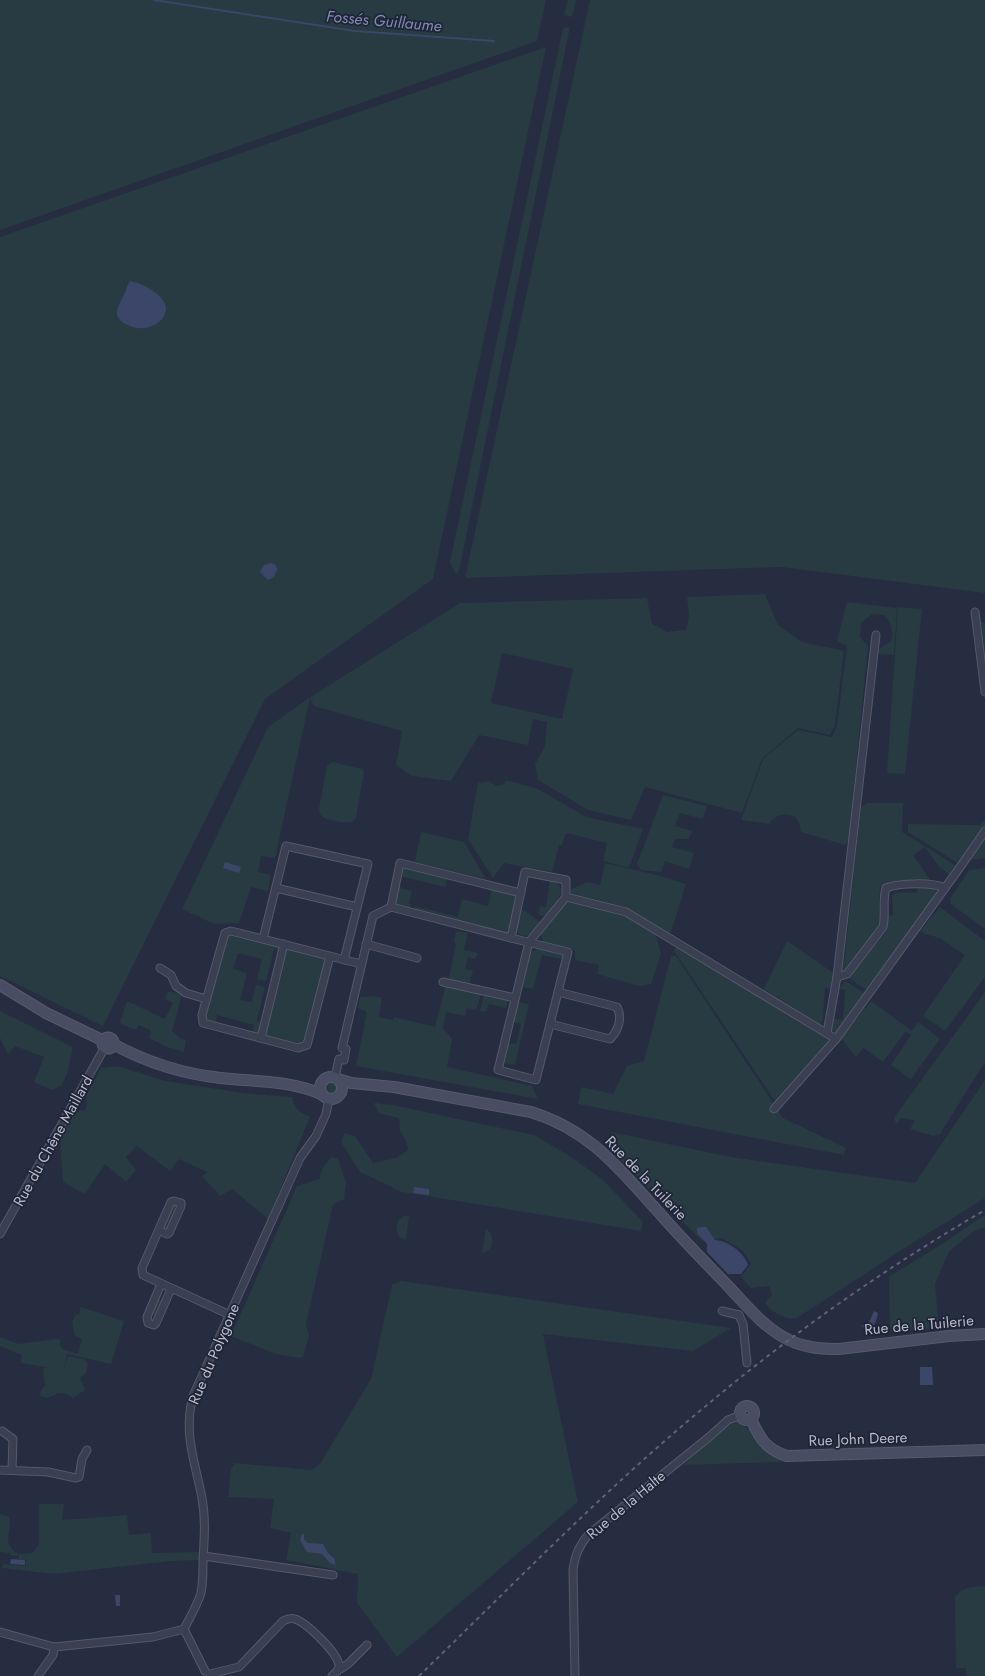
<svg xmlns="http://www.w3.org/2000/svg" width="985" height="1676" viewBox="0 0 985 1676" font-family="Jost,sans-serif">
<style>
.green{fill:#283a42;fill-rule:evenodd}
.water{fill:#3c4669}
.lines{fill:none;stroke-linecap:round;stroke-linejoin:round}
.stream{stroke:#3c4669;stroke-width:2}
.street-casing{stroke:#555a6b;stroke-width:9}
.secondary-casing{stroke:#555a6b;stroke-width:12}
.street{stroke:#3a3f51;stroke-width:7}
.secondary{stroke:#494d63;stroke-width:10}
.rail{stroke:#5d6277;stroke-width:2;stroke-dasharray:4 4;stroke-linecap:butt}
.labels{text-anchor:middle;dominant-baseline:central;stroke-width:3.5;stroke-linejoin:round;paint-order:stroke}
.street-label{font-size:15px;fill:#b7bbcb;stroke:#1f2436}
.water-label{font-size:16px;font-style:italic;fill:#7f8bb2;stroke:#1f2436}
</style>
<rect width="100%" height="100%" fill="#262d41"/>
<!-- green -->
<g class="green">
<polygon points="0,0 546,0 537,41 0,230"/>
<polygon points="568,0 576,0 572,17 564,15"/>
<polygon points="590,0 985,0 985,593 782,567 465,578"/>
<polygon points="570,27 459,571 456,574 450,562 563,28"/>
<polygon points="546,47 433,579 265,699 103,1026 0,976 0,237"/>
<path d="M765 594 778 625 802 642 844 651 835 725 830 735 798 728 762 759 742 813 645 787 631 820 588 810 538 780 535 764 545 746 547 722 533 719 528 745 479 735 451 781 412 776 396 765 402 731 314 706 310 698 275 858 261 856 258 872 271 875 268 891 251 887 239 923 214 924 182 909 268 727 309 698 460 603 647 598 652 624 667 632 686 630 689 616 687 597ZM502 653 573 669 562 719 491 703Z"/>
<path d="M847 602 897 608 894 655 879 654V649L891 641C893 630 892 623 884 615L872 614 861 623 860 637 868 646 849 838 845 845 801 832C800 827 799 821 795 817 785 811 774 816 769 824L741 820 763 759 798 730 832 737 837 725 847 646 837 641Z"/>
<polygon points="898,607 922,609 905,774 887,773"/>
<polygon points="981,622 985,623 985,653"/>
<path d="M333 762 362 769 364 772 356 818 352 822C346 823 328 821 323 817 320 815 319 811 319 808L327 766Z"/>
<polygon points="506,780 538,789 586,817 643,829 629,868 603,861 607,843 566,833 562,845 559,845 552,872 504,863 493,878 468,839 478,783 489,781 496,786 504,784"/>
<polygon points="663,795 707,806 703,819 680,813 675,826 692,831 689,839 675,839 672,847 694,853 689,869 665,861 661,872 641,870 637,864"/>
<path d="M868 803H903L902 832 955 865 949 874 940 868 925 847 913 855 931 881 890 882 881 886C877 899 882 914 878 927L843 972 861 807Z"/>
<polygon points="985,820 985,858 956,862 908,832 908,824 979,825"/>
<polygon points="421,832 464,842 486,879 415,862"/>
<polygon points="605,863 661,876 686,884 671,932 668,933 632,912 576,898 571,894 571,889 588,882 600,885"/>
<polygon points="402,867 447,878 445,887 400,876"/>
<polygon points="985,868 985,929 951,904 950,899 969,870"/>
<path d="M550 880C572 888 555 903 546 915L541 916 539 915 540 906 546 907Z"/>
<polygon points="397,887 412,891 409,903 412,911 393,906"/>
<polygon points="492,888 517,895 508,934 416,911 414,906 458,917 462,899 488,906"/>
<polygon points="917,888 934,888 936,891 936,896 866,990 849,978 888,929 888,916 893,915 892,897 895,893 917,892"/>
<polygon points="568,901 624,916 655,932 661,954 651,984 639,986 597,974 599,965 575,960 575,951 571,948 544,942 540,934 564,902"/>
<polygon points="940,907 985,941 985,977 945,1031 923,1016 965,955 940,938 925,934 920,931"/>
<polygon points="523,910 539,921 539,924 528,936 519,935 517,931 520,912"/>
<polygon points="456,931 468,933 464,950 478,953 475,959 468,957 465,969 473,971 469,985 450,981 449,978 456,944 454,942"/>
<polygon points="232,934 281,946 281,950 274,949 266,981 257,979 262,959 238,953 233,969 247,973 240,1000 252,1002 256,985 265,987 257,1021 263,1022 260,1035 252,1033 254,1025 217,1015 215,1023 207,1020 205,1018 227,938 228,935"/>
<polygon points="787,941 835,974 833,989 825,988 823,1019 820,1024 764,989"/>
<polygon points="676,947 829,1040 775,1101 674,951"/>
<polygon points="286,948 325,959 304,1042 301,1045 297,1045 267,1037 265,1034"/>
<polygon points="538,949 563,955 562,959 542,955 533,989 523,987 531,952"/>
<polygon points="671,956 676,956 783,1118 846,1148 844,1155 578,1104 581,1087 613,1094 627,1066 644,1061"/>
<polygon points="845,981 864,993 837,1033 832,1031 833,1019 843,1020 845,990 839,989"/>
<polygon points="448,986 481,994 476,1010 467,1008 465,1016 446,1012 443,1028 452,1039 447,1067 532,1086 538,1099 356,1066 367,1012 358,1008 360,997 375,996 382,998 379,1017 393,1020 394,1017 435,1027 445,988"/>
<polygon points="170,991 182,995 172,1031 181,1039 186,1040 184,1052 167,1047 149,1038 151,1030 138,1025 136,1030 123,1025 120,1022 127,1001 165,1019 173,1003 165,999 167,993"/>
<polygon points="985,992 985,1062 940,1134 933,1136 910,1129 915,1120 900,1118 898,1123 896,1124 894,1118"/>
<polygon points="484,995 508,1001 506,1008 489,1004 486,1012 480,1011"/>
<polygon points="871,1001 912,1031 918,1022 940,1039 911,1079 891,1065 911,1035 906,1031 883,1062 863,1048 856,1057 841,1038"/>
<polygon points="518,1002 529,1004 515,1065 504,1063 509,1043 516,1044 521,1024 514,1022"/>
<polygon points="0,1011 73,1047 67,1074 62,1085 52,1090 34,1082 44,1057 15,1046 8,1054 0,1038"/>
<path d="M118 1066 165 1081 243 1093 292 1097C294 1109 300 1112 310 1117L268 1219 232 1189 220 1196 202 1176 207 1172 179 1159 170 1171 137 1146 126 1157 136 1170 126 1182 105 1164 85 1194 63 1182 60 1138 75 1111 85 1110 87 1105 86 1096 101 1068Z"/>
<path d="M985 1080V1198L903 1249 797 1318C784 1320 773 1313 765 1303L772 1294 769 1286 751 1288 741 1277 751 1263 742 1250 721 1238 702 1241 610 1150 611 1132 731 1157 915 1183Z"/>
<circle cx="331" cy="1087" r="6"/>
<polygon points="374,1103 393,1105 534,1135 568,1155 602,1179 643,1222 641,1231 402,1192 360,1172 341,1142 344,1133 355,1136 373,1163 396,1158 408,1150 406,1140 400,1131 399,1118 379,1113"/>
<polygon points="331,1157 338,1159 346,1183 344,1199 333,1205 306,1324 309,1336 303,1357 300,1358 276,1354 231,1336 297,1186 319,1179 322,1169"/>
<polygon points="174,1204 178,1206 167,1230 163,1229"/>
<polygon points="985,1215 985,1227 974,1231 949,1251 935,1284 939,1328 890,1332 889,1277 945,1242"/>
<path d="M404 1216H409L406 1240 399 1237C395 1229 396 1220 404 1216Z"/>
<path d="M486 1228C495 1236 495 1250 482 1253Z"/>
<polygon points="401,1281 731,1328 693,1351 543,1334 578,1502 397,1657 357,1603 358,1574 286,1560 291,1533 270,1528 274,1499 228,1497 231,1469 235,1463 312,1470 320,1464 371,1379 392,1285"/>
<polygon points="158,1299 163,1301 157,1316 151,1313"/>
<path d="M80 1307 124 1321 111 1364 67 1354 64 1370 67 1359 69 1356 84 1359 88 1364 86 1373 80 1378 85 1390 73 1398C59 1390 60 1393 47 1398L41 1396 40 1392 45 1386 43 1369 46 1367 64 1370 20 1363 22 1355 0 1346V1337L18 1344 56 1339 61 1340 60 1344 62 1349 78 1354 82 1339 75 1336 72 1322 76 1314 79 1315Z"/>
<path d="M737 1422C752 1427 754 1441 765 1450 778 1460 793 1460 808 1461L683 1465 717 1435V1433L725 1426Z"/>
<polygon points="39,1504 64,1504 62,1520 127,1515 129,1535 151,1533 152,1553 199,1552 199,1560 171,1561 54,1574 2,1568 3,1564 25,1566 26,1560 18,1559 19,1554 32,1553 39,1545"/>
<path d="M0 1514 9 1517C13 1533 0 1542 18 1554L17 1556 10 1555V1553L0 1552Z"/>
<path d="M985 1586V1676H966V1668H956L955 1597C963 1586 973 1587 985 1586Z"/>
</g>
<!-- water -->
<g class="water">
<path d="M130 281C141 283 155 290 162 299 175 315 153 331 137 328 133 328 129 325 125 324 122 322 118 319 117 315 116 308 121 301 124 295 126 290 127 285 130 281Z"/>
<polygon points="271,563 276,565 277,570 274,577 268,580 260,572 264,565"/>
<polygon points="225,862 241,867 239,873 223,868"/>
<polygon points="414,1187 429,1189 429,1195 413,1193"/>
<path d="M701 1227H706L715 1240C728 1241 744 1252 748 1265L741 1274H728L707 1252V1244L697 1233V1228Z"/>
<path d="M874 1311 878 1313C876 1322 873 1333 862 1327L863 1324 869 1322Z"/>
<polygon points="920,1367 932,1367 933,1385 920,1385"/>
<polygon points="302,1534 304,1534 304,1540 308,1543 323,1544 328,1553 335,1559 335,1565 330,1563 322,1554 307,1552 300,1540"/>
<polygon points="11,1559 25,1560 25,1565 10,1564"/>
<polygon points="115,1595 120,1595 120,1606 116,1606"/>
</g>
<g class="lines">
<!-- stream -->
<polyline class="stream" points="154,0 355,31 494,41"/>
<!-- street casing -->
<g class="street-casing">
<g id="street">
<polyline points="975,612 985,692"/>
<polyline points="276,888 357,907"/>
<polyline points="391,907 400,863 521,893"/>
<polyline points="511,938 525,872 566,880 566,897"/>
<polyline points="263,939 286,846 368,864 344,960"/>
<polyline points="366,944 417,958"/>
<polyline points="330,956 307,1045 298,1048 203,1023 202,1015 225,933 231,931 361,964"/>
<polyline points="160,968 171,975 176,986 186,993 206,999"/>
<path d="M837 977 847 974 883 927C886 914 882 901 886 888 899 883 932 882 945 888"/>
<polyline points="443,982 515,998"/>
<path d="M550 1024 610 1039C618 1031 623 1018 617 1007L558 992"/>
<polyline points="827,1033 837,977 876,635"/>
<polyline points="261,1038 284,944"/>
<polyline points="335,1077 339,1059 344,1060 346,1049 342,1048 373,916 391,907 511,938 568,952 536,1080 498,1070 529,942 566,897 626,912 836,1039"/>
<polyline points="774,1109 836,1039 963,863 985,831"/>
<polyline points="159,1230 167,1234 169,1233 181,1206 181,1203 174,1201 171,1202 142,1268 143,1275 230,1315"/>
<polyline points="0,1234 105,1047"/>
<polyline points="161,1284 147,1317 148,1323 154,1325 156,1323 171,1289"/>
<polyline points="722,1311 739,1315"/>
<polyline points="739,1315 743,1324 747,1363"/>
<polyline points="2,1431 13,1439 12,1470"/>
<polyline points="0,1470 48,1472 76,1478 79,1477 82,1459 87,1450"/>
<polyline points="204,1556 333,1575"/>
<polyline points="184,1629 205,1671"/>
<path d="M0 1632 54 1647 153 1637 184 1629C190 1617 197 1606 201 1593 203 1583 203 1572 203 1562 204 1541 206 1520 202 1498 195 1462 183 1433 193 1396L300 1158 316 1136 326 1114 329 1099"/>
<polyline points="339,1670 348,1664 367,1645"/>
<path d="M210 1674 239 1667 283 1621C287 1619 291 1618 295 1619 307 1623 339 1654 339 1666 339 1671 335 1673 332 1676"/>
<polyline points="38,1676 53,1655 54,1647"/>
<path d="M575 1676 573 1570C575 1555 579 1546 588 1535L709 1437 728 1420 741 1415"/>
</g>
</g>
<!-- secondary casing -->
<g class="secondary-casing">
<g id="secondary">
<polyline points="0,985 46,1013 102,1040"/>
<circle cx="108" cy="1043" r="5.5"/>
<path d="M113 1044C146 1062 183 1074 221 1078 255 1082 291 1080 323 1095"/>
<circle cx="331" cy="1088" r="11"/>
<path d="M338 1079 351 1083 394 1087 531 1112C592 1131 620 1170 662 1216 683 1240 706 1263 728 1286 746 1305 765 1329 789 1340 805 1348 822 1349 839 1349L949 1336 985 1334"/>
<circle cx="747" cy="1413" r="7"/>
<path d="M751 1419C760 1439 766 1449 787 1456L985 1450"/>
</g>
</g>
<!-- street -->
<use href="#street" class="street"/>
<!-- secondary -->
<use href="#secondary" class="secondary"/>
<!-- rail -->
<path class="rail" d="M419 1676C514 1584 605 1489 707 1405 794 1332 887 1267 985 1210"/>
</g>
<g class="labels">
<!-- street labels -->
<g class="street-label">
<text transform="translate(53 1141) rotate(-61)">Rue du Chêne Maillard</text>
<text transform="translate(646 1178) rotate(46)">Rue de la Tuilerie</text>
<text transform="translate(919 1325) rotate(-5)">Rue de la Tuilerie</text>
<text transform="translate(214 1354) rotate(-67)">Rue du Polygone</text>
<text transform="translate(858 1439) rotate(-2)">Rue John Deere</text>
<text transform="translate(626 1505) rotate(-40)">Rue de la Halte</text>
</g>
<!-- water labels -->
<g class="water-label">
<text transform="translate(384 21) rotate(5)">Fossés Guillaume</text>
</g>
</g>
</svg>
